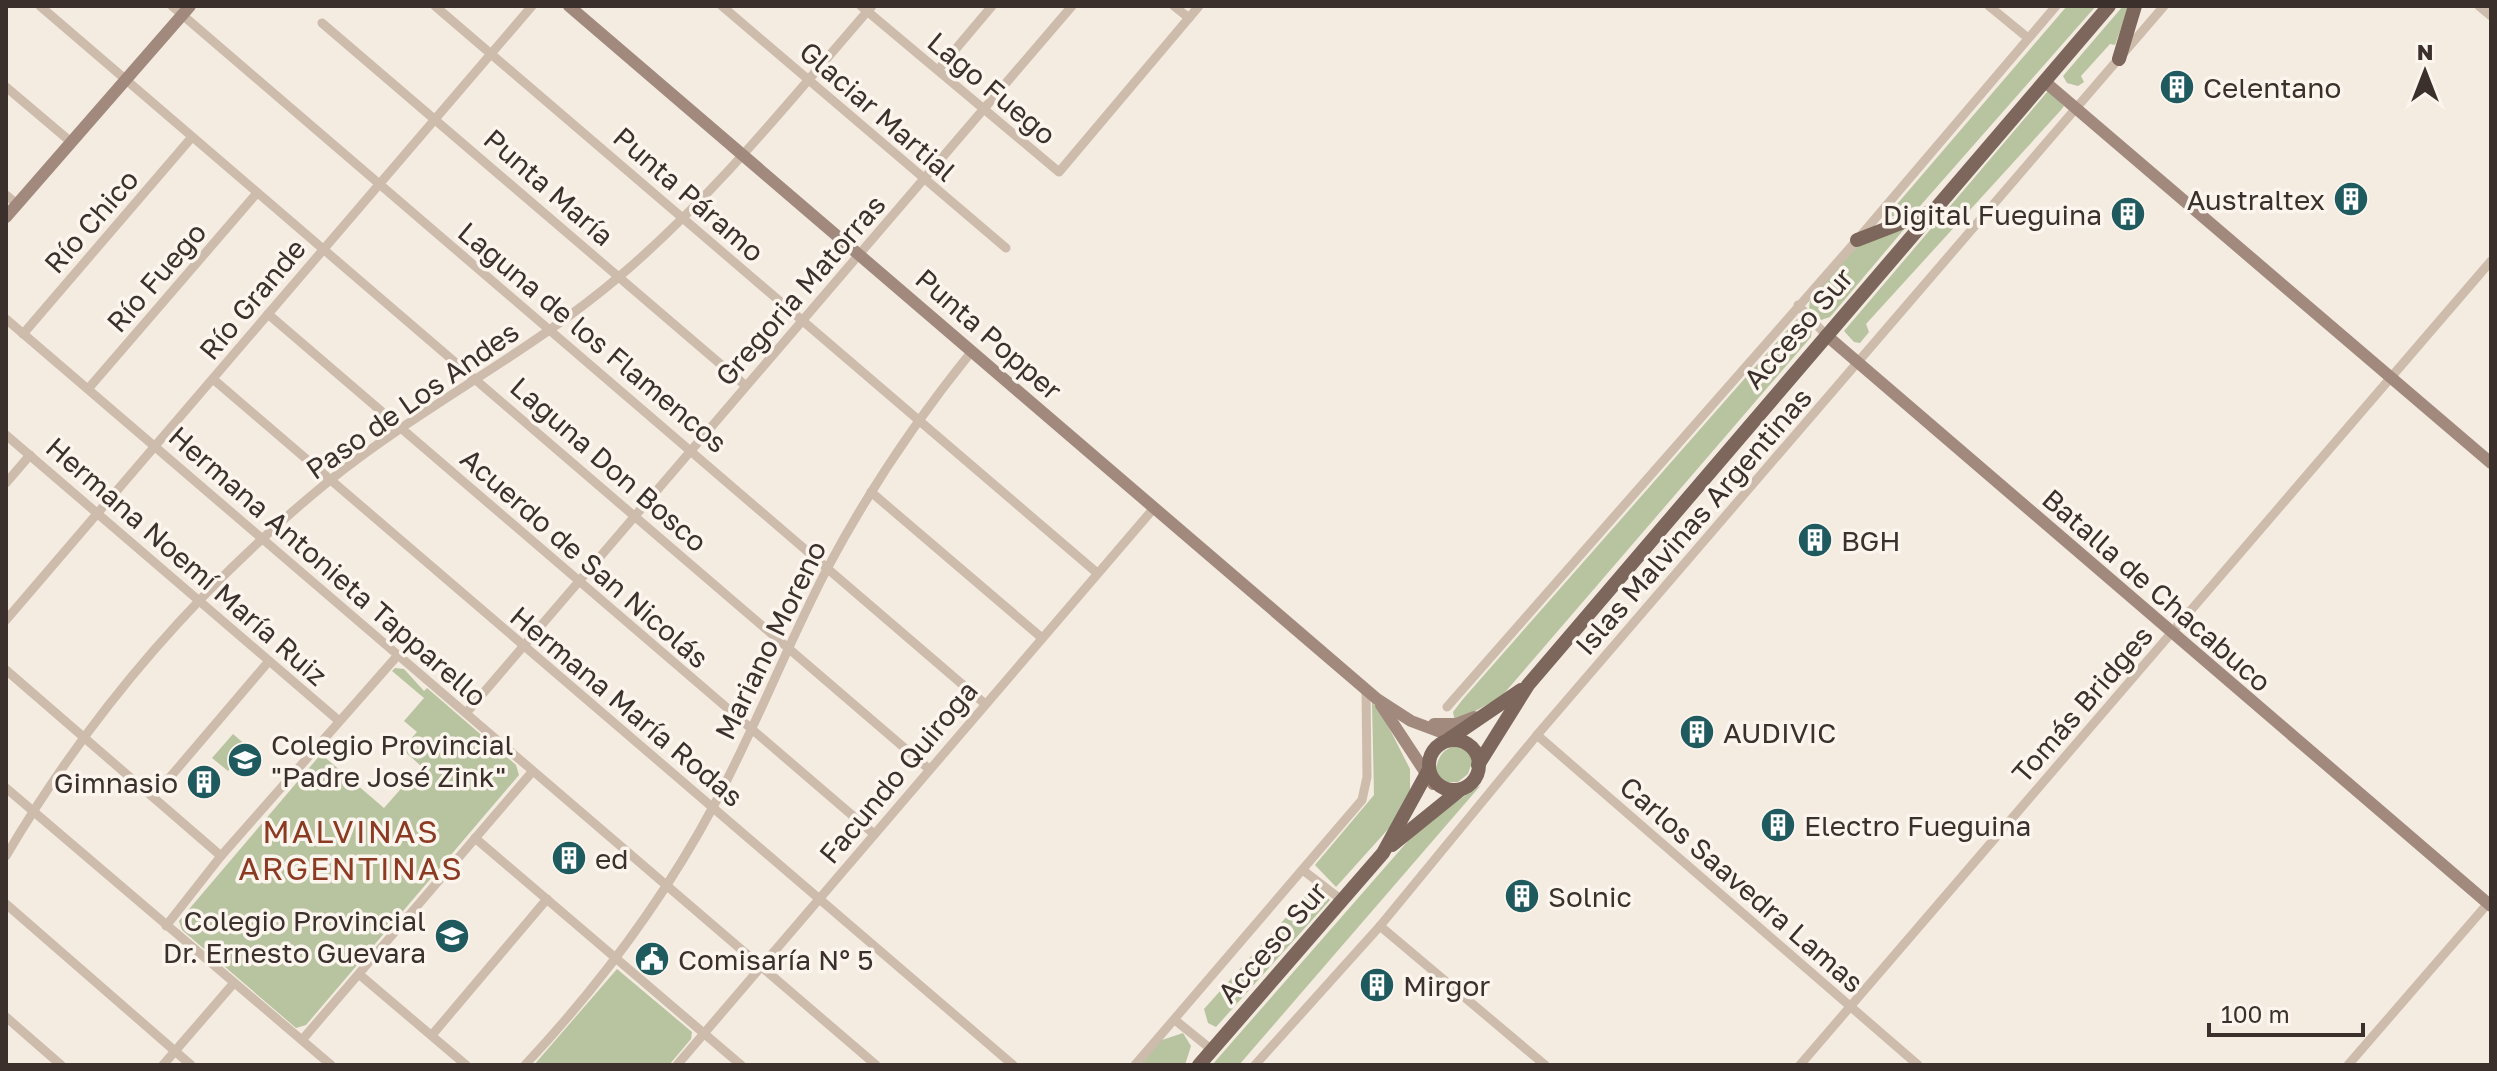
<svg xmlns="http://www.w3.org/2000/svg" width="2497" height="1071" viewBox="0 0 2497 1071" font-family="'Golos Text',sans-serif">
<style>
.green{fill:#b8c4a0}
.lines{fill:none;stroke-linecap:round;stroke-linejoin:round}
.street{stroke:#cdbbac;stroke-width:9}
.secondary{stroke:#a18a7d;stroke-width:12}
.primary{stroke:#7d675c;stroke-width:14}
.labels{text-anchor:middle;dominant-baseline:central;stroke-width:7;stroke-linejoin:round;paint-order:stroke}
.poi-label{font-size:28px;fill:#3b302b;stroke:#fbf5ee;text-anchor:start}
.street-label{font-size:28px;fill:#3b302b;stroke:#fbf5ee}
.quarter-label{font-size:32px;letter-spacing:2px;fill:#8c3b22;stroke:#fbf5ee}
</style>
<rect width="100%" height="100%" fill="#f4ebe1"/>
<!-- green -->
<g class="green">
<polygon points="2067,6 2096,6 1913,214 1886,217"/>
<polygon points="2123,6 2129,6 2115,45 2110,44 2081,76 2084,82 2078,86 2067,83 2063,76"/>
<polygon points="2048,91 2064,106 2061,110 1866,324 1869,332 1860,343 1854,342 1844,331"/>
<polygon points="1906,227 1830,317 1821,320 1809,309 1810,299 1861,242"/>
<polygon points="1797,319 1812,329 1811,337 1501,697 1455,722 1453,712 1463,699"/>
<polygon points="395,668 404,669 424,691 427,688 516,765 519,775 306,1025 296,1028 182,930 179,921 321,754 384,808 421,766 402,749 417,732 404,721 424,698 392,671"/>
<polygon points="1372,702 1382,714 1410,769 1410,792 1399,817 1336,887 1315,865 1374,795"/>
<polygon points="233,734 248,747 228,771 212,758"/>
<path d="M1461 746 1473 759 1468 774 1458 782H1441L1436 769C1438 755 1446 745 1461 746Z"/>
<polygon points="1481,785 1239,1065 1212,1065 1422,825"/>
<polygon points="1314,886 1330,900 1216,1027 1208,1023 1204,1009"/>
<polygon points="617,969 692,1032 691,1039 669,1065 534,1065"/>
<polygon points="1183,1033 1191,1046 1185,1065 1138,1065 1159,1041"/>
</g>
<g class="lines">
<!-- street -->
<g class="street">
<polyline points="40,6 929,769"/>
<polyline points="172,6 984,703"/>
<polyline points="435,6 1096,572"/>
<polyline points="722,6 1006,248"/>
<polyline points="861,6 1059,172 1199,6"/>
<polyline points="1174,6 1189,18"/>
<polyline points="1989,6 2028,38"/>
<polyline points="2479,6 2491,16"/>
<polyline points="322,23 746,386"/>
<polyline points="938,70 992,6"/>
<polyline points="6,87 71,142"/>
<polyline points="6,195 17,204"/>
<polyline points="1798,305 1826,335"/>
<polyline points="268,314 874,834"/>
<polyline points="6,319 876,1065"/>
<polyline points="23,334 192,137"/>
<polyline points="213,379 1013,1065"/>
<polyline points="88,389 257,193"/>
<polyline points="6,435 338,720"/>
<polyline points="6,483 30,455"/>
<polyline points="871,492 1042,638"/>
<polyline points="6,620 532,6"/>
<polyline points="6,670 221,856"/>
<polyline points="1447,707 1857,240 2056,6"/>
<polyline points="467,712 1072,6"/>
<polyline points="1537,735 1918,1065"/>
<polyline points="6,788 331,1065"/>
<polyline points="154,796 269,661"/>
<polyline points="475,838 741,1065"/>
<path d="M6 856C90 713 200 586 329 481 422 406 530 353 621 275 715 195 791 99 872 6"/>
<polyline points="1304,871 1343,901"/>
<polyline points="6,904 191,1065"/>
<polyline points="166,926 221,856 398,655"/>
<polyline points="1380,926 1545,1065"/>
<polyline points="360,975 466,1065"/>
<polyline points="6,1017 61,1065"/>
<polyline points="1175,1020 1212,1050"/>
<polyline points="432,1035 547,899"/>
<polyline points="302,1040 532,772"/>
<polyline points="163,1065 233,984"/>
<path d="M525 1065C597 988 663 900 713 807 755 729 787 645 828 567 869 490 917 419 972 351"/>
<polyline points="677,1065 1154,508"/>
<polyline points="1135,1065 1362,800 1367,777 1366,689"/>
<polyline points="1255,1065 1380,926 1537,735 2164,6"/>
<polyline points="1800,1065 2491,261"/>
<polyline points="2348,1065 2490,901"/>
</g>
<!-- secondary -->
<g class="secondary">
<polyline points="569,6 1377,699 1411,721 1462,740"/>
<polyline points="2044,81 2491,463"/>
<polyline points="6,217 190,6"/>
<polyline points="1826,335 2491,906"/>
<polyline points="1381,705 1433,784"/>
<polyline points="1434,724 1456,724 1474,717"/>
</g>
<!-- primary -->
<g class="primary">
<polyline points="2119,59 2135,6"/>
<polyline points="1857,240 1932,211"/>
<polyline points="1449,739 1521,690"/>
<circle cx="1454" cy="765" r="25"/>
<polyline points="1478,765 1528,685 2109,6"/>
<polyline points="1392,845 1460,790"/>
<polyline points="1199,1065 1383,853 1428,771"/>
</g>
</g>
<!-- icons -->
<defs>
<g id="building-disc" transform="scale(1.8)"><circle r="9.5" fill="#1f5a5e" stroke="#fbf5ee"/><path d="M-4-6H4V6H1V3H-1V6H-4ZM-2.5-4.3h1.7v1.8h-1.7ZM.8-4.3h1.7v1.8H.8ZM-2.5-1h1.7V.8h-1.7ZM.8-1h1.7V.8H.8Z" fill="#fff"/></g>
<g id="school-disc" transform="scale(1.8)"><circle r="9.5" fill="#1f5a5e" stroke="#fbf5ee"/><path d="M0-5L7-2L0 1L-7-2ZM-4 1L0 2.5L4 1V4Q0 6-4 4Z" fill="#fff"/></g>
<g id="civic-disc" transform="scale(1.8)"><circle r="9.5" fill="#1f5a5e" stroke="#fbf5ee"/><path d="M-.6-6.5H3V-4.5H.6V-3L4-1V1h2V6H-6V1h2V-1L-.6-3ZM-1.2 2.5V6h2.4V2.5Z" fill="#fff"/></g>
</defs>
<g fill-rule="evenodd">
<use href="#building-disc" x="2177" y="87"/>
<use href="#building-disc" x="2351" y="199"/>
<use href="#building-disc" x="2128" y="214"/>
<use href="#building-disc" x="1815" y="540"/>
<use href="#building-disc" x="1697" y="732"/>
<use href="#school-disc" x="245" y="760"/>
<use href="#building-disc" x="204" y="782"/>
<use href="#building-disc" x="1778" y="825"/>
<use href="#building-disc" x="569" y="858"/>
<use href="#building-disc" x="1522" y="896"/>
<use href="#school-disc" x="452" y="936"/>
<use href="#civic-disc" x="652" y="959"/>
<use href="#building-disc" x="1377" y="985"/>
</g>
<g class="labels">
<!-- poi labels -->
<g class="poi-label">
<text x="2203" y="87">Celentano</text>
<text x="2325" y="199" text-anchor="end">Australtex</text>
<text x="2102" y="214" text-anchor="end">Digital Fueguina</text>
<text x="1841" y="540">BGH</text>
<text x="1723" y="732">AUDIVIC</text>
<text x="271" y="744">Colegio Provincial<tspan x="271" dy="32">"Padre José Zink"</tspan></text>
<text x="178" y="782" text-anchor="end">Gimnasio</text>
<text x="1804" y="825">Electro Fueguina</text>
<text x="595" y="858">ed</text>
<text x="1548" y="896">Solnic</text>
<text x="426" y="920" text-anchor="end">Colegio Provincial<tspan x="426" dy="32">Dr. Ernesto Guevara</tspan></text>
<text x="678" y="959">Comisaría N° 5</text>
<text x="1403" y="985">Mirgor</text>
</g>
<!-- street labels -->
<g class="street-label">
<text transform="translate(992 88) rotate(40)">Lago Fuego</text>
<text transform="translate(878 111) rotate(41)">Glaciar Martial</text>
<text transform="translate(549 187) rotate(41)">Punta María</text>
<text transform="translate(689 194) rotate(41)">Punta Páramo</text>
<text transform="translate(91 221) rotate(-49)">Río Chico</text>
<text transform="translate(156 277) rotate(-49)">Río Fuego</text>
<text transform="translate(800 290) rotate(-49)">Gregoria Matorras</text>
<text transform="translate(252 299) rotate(-50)">Río Grande</text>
<text transform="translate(1798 328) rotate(-49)">Acceso Sur</text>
<text transform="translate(989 334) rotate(41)">Punta Popper</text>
<text transform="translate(593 337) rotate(40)">Laguna de los Flamencos</text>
<text transform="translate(412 400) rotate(-35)">Paso de Los Andes</text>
<text transform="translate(609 464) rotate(41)">Laguna Don Bosco</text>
<text transform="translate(1693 521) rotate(-49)">Islas Malvinas Argentinas</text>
<text transform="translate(585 558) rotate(41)">Acuerdo de San Nicolás</text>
<text transform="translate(187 561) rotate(41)">Hermana Noemí María Ruiz</text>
<text transform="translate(328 566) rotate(41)">Hermana Antonieta Tapparello</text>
<text transform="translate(2157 590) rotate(41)">Batalla de Chacabuco</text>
<text transform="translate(770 640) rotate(-64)">Mariano Moreno</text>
<text transform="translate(2082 704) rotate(-49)">Tomás Bridges</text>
<text transform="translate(627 706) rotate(40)">Hermana María Rodas</text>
<text transform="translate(898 772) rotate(-50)">Facundo Quiroga</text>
<text transform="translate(1742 884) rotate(41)">Carlos Saavedra Lamas</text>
<text transform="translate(1272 942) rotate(-49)">Acceso Sur</text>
</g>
<!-- quarter labels -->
<g class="quarter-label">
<text x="351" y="831">MALVINAS<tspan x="351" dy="37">ARGENTINAS</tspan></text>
</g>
</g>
<!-- border -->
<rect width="2497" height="1071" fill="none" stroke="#3b302b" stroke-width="16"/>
<!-- north arrow -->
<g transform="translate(2425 72)" stroke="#fbf5ee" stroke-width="6" paint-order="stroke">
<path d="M0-6L14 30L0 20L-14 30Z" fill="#3b302b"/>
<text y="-12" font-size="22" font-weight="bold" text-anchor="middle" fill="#3b302b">N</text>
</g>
<!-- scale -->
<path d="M2209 1023v12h154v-12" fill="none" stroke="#3b302b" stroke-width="4"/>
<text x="2221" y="1023" font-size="24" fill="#3b302b" stroke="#fbf5ee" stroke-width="6" paint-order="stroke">100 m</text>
</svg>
